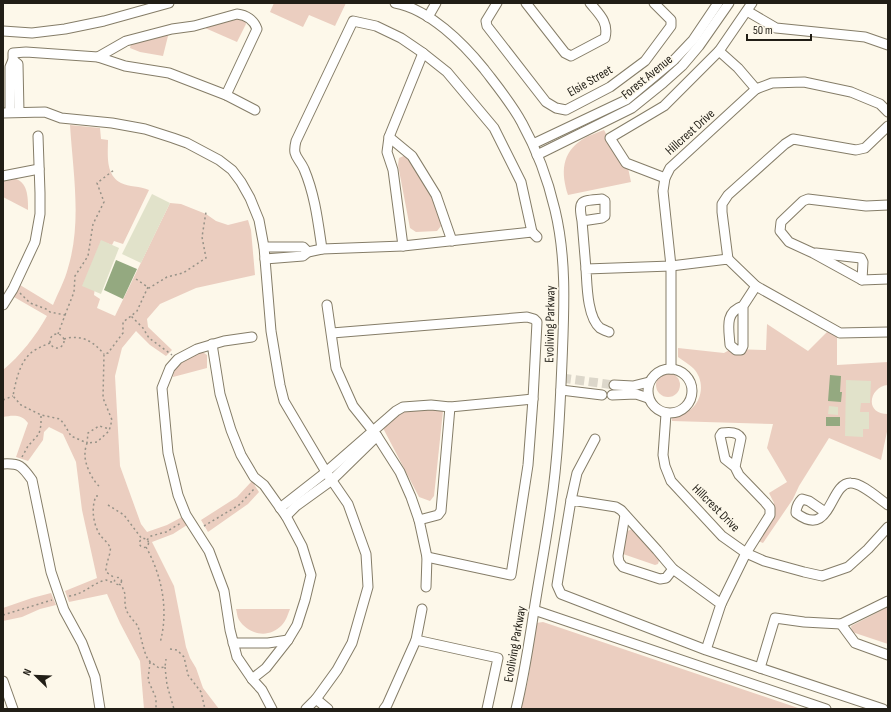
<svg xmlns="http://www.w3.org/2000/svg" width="891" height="712" viewBox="0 0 891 712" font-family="'Sofia Sans Condensed',sans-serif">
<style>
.green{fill:#ebcec0}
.water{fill:#94a980}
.building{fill:#e1e2ca}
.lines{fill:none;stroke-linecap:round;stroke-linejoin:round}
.minor-tunnel{stroke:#dcd7ca;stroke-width:9;stroke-dasharray:9 4.5;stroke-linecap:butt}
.minor-casing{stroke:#857d68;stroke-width:11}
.path{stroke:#969287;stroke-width:1.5;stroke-dasharray:2 3;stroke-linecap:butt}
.minor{stroke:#fff;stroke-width:9}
.labels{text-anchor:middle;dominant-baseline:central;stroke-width:3.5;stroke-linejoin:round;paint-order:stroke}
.street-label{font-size:13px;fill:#211e16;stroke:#fdf8ea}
</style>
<rect width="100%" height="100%" fill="#fdf8ea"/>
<!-- green -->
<g class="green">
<polygon points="274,3 346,3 335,26 309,15 303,27 270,12"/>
<polygon points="237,16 245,19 246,24 237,42 196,24"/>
<polygon points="169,32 163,56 140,52 130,48 131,44 135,41"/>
<path d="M70 125 100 128 101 139 108 140C108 154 105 175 121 183 129 187 140 186 149 190L123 244 114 241 112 245 101 241 94 295 100 299 97 308 115 316 170 203 181 204 206 214 216 221 228 225 248 220 251 230 255 275 196 288 160 304 147 319 148 327 172 350 166 356 150 345 136 331 122 348 115 376 120 466 141 524 147 532 167 525 182 517 187 525 173 534 152 542 174 586 186 647 190 658 196 668 203 688 219 709H144L140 661 120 623 107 594 69 602 65 591 97 578 82 510 76 462 63 434 49 427 44 432 43 440 28 461 16 457 28 423C22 414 12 415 3 417V370C21 355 35 337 47 316L14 297 20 285 53 305C58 293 65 280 68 268 82 222 73 172 70 125Z"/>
<path d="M604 130 615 151 627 163 631 182 568 195C561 173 561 153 583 139 589 135 597 133 604 130Z"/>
<path d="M406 155 410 159C423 181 436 201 441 226L437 231 416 232 410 228 398 165 399 158Z"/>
<path d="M13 178C28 181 28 197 28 210L3 197V181Z"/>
<path d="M767 324 808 351 830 329 837 330V365L888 362V385C870 386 863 414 888 414V427L881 460 829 438 799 486 793 499 763 543 753 539 774 503 769 493 787 482 767 448 773 424 672 421V415C679 414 685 413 690 410 703 400 705 380 693 368 689 364 683 361 678 357V348L724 353 731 349 766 350Z"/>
<path d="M201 351 207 355V368L173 377C175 362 189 357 201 351Z"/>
<circle cx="668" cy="385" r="12"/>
<polygon points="441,408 443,411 434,496 430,501 419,497 383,428 402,409"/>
<polygon points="252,481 259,492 248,504 208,532 201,520 237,497"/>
<polygon points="632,529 660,557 658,564 655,565 623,554 625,532"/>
<polygon points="51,593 56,605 40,609 22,617 3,621 3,608 32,598"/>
<polygon points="888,607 888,644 852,632 851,626"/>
<path d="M236 609H290C288 614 286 621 282 625 269 639 249 635 239 620 237 617 237 612 236 609Z"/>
<polygon points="543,622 801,709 521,709 528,680 536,623"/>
</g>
<!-- water -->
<g class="water">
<polygon points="116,260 137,269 123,299 104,290"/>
<polygon points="830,375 841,376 840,392 842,392 841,402 828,401"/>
<rect x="826" y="417" width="14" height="9"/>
</g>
<!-- building -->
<g class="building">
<polygon points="152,194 170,203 141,263 122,254"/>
<polygon points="101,240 119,248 101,294 82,286"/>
<polygon points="846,380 871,381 870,403 861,403 860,412 869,412 869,429 863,429 863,437 845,436"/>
<polygon points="829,406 838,407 838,415 828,414"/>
</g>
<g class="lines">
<!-- minor-tunnel -->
<polyline class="minor-tunnel" points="562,378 614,385"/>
<!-- minor casing -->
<g class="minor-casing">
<g id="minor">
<path d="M395 3C429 9 463 43 484 69 497 86 512 104 522 123 537 150 548 180 555 210 567 260 564 311 562 362 560 409 558 458 551 505 547 536 541 567 536 598 530 635 525 673 516 709"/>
<polyline points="497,3 486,21 487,26 546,102 556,108 566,110 610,87 645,61 671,26 671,20 654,3"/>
<path d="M526 3 565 53 571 56 605 38C609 22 599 14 590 3"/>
<polyline points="747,11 776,28 865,37 888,45"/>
<polyline points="428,17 436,3"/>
<polyline points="3,31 32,33 65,29 104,21 169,3"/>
<polyline points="719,51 752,3"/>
<path d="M98 57 126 41 172 29 194 26 237 14C246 15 254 20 257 29L226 95"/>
<polyline points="13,60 18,64 19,112"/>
<polyline points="10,112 10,67 13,60 13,53 26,52 98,57 125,66 169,73 226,95 255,110"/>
<polyline points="3,113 45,112 61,118 112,123 145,129 173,138 187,143 219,160 232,170 241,182 250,198 259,220 264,247 271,331 280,385 284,401 326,472 348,504 366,554 368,587 352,643 337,670 316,699 306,709"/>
<polyline points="389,137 412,156 436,195 452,241"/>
<polyline points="533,144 626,100 674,60 693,40 718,3"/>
<polyline points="537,155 632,108 663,83 682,66 699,46 729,3"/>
<polyline points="3,176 39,169"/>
<polyline points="665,178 626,163 610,138 664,106 719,51 738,68 756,89"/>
<polyline points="888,205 866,206 808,199 803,201 781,222 780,231 789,242 813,253 862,280 888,279"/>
<path d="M582 221C578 199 581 201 602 199L605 201V216L602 218 582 221 586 269"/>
<polyline points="403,246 393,170 387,152 389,137 423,53"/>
<polyline points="264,247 303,247 308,252"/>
<path d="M322 249C318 222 315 195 304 169 298 156 292 157 296 141L353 21 376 26 401 38 423 53 447 72 494 128 521 182 532 232"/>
<polyline points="816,253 861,258 863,262 862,280"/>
<polyline points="265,259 303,256 308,252 322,249 403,246 532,232 537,237"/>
<polyline points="728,259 722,212 722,204 728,195 785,144 793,139 856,150 865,148 888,126"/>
<polyline points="3,305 13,289 35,242 40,214 40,193 38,136"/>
<polyline points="327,305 336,368 353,406 377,436 400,472 411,497 419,520 427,557 426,587"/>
<path d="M743 306C724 312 729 329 730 345L736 350H741L743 346V306L756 286"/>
<path d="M609 332C606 331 602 329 600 328 587 317 587 284 586 269L671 266 728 259 756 286 840 333 888 332"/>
<polyline points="332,333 527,317 534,319 537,322 533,399 528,465 511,575 427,557"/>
<polyline points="252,337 224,341 197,349 178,359 170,368 162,388 168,453 178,495 186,515 209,551 224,591 230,630 237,657 252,679 262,690 272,709"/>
<polyline points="212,344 220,394 231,430 241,455 254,477 264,485 286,516 302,546 311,575 305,600 297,625 288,640 266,668 252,679"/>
<circle cx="670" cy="391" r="22"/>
<polyline points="671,369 671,266 663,191 665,178 670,168 756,89 772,83 804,82 851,92 880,104 888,112"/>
<polyline points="614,385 633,386 649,382"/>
<polyline points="561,390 602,395"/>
<polyline points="612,395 636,394 648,398"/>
<polyline points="666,414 663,455 665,466 671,481 722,536 746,553 764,561 804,572 822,576 848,567 868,549 888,527"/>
<path d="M3 464C20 463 22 466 32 480L51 572 64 610 82 643 95 677 100 709"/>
<polyline points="571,500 577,473 595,439"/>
<polyline points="280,508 326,472 396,411 403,407 431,405 450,407 533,399"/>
<path d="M825 512 809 501 802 499C798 503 796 508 796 513 832 540 829 482 851 483 862 483 879 499 888 505"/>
<polyline points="625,515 618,556 619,562 623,567 660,579 666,578 673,569"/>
<polyline points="286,516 296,506 332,480 377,436"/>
<polyline points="419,520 438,515 441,511 450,407"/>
<polyline points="888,601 841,624 855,643 888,655"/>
<path d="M721 604 746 553 770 515V508L765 502 739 475 735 467 725 459 720 436 722 433C728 432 737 431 741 438L735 467"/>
<polyline points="534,610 826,709"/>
<polyline points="841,624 804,622 775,618 760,668 883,709"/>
<polyline points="416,640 498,658 487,709"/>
<polyline points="233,643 268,643 288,640"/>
<polyline points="706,650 721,604 673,569 657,550 621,510 616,507 571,500 557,585 561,594 706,650 760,668"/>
<polyline points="3,681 13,709"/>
<polyline points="316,699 328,709"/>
<polyline points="384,709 387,705 416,640 422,609"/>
</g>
</g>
<!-- path -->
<g class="path">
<polyline points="136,279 149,288 167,277 183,273 206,258 202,237 206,212"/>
<polyline points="148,287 137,311 131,316 143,328 149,338 172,355"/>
<polyline points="20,293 30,303 46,309 50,312 65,315 58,334"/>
<polyline points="65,315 74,292 75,276 88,256 93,224 104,202 97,183 114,170"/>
<circle cx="57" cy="341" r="7"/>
<path d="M64 339C81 334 93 341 104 354"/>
<path d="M50 343C45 345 40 347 35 350 20 359 16 380 13 396L21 405 41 415 60 419 64 424 71 436 87 443 88 433 99 426 110 429"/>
<polyline points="3,400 13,396"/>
<polyline points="22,457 28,446 39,434 41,425 41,415"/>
<path d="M99 486C92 480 84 463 85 453 85 450 86 446 87 443L97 442 109 431 112 420 103 398 104 354 108 353 123 333V322L131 316"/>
<path d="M98 496H96C91 508 93 524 100 535 103 539 108 543 110 547 112 552 105 564 106 572L115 578"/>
<polyline points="108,505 124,515 142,539"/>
<polyline points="204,526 239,505 255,488"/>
<circle cx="144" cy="543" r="4.5"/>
<polyline points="147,540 151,536 166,532 181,523"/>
<path d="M146 547C162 576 169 610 160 643"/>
<circle cx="118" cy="581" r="3.5"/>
<polyline points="119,584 122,586 125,594 125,606 128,614 138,626 144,650 148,660 159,668 165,667 166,659"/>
<path d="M69 596C85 594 92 583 106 580L111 582 115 581"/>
<polyline points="3,615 52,600"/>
<polyline points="170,649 177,650 184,657 188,675 201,692 205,709"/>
<polyline points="150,662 148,680 156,698 156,709"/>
<polyline points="165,667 167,685 174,709"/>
</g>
<!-- minor -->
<use href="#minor" class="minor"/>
</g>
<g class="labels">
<!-- street labels -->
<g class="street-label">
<text transform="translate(647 77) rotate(-39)">Forest Avenue</text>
<text transform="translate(590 81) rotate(-30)">Elsie Street</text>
<text transform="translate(690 132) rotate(-42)">Hillcrest Drive</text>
<text transform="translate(550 324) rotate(-89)">Evoliving Parkway</text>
<text transform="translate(716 508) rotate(45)">Hillcrest Drive</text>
<text transform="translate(515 644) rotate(-80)">Evoliving Parkway</text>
</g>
</g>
<!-- border -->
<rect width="891" height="712" fill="none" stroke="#211e16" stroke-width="8"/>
<!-- north arrow -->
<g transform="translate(36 676) rotate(293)" stroke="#fdf8ea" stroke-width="3" paint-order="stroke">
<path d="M0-3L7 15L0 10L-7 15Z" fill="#211e16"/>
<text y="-6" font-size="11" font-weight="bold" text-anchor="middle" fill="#211e16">N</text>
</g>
<!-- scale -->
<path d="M747 34v6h64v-6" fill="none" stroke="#211e16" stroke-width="2"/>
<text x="753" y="34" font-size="12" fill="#211e16" stroke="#fdf8ea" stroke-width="3" paint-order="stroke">50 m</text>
</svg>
